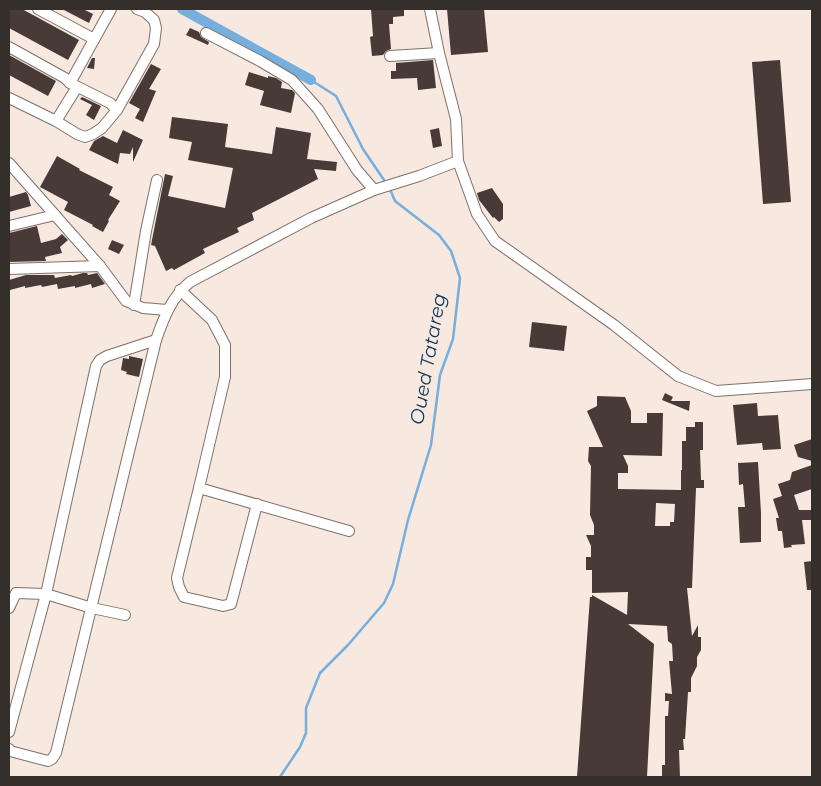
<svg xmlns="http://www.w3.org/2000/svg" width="821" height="786" viewBox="0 0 821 786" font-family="Montserrat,sans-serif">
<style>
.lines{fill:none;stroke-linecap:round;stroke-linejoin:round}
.stream{stroke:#76aedd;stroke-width:2.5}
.canal{stroke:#76aedd;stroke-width:10}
.building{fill:#483b37;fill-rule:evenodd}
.minor-casing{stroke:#7d7169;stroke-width:12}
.minor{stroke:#fff;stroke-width:10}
.labels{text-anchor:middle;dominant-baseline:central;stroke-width:5;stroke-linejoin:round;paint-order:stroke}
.water-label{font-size:19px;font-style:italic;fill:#0d3958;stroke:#f7e9e0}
</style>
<rect width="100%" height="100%" fill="#f7e9e0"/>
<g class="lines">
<!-- stream -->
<g class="stream">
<polyline points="311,80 336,96 363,149 386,183"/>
<polyline points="280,777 300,747 306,733 306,708 320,673 348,645 384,603 393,584 408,520 431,445 440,375 453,339 460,278 451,251 439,235 395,201 389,187"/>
</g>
<!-- canal -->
<polyline class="canal" points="182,9 311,80"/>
</g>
<!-- building -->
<g class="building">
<polygon points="9,9 22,9 79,40 68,60 9,28"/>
<polygon points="62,9 83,9 93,14 89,23"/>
<polygon points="371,9 392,9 392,10 404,9 404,16 393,17 393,24 389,24 391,49 386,51 383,55 372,56 370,37 373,36"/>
<polygon points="447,9 484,9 488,52 451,55"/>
<polygon points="190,28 199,32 201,37 209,42 208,45 186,35"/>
<polygon points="9,55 56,81 48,96 9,75"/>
<polygon points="92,58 95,58 94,69 87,68"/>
<polygon points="433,60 436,88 418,90 417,78 391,79 391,71 396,71 396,63"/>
<polygon points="780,60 791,202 763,204 752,62"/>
<polygon points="151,64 161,69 149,89 156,91 143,122 135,118 140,109 129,103"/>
<polygon points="249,72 268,78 268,76 276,78 282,82 281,88 292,90 295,93 291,113 279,110 260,105 264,91 245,85"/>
<polygon points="82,97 101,106 94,120 86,115 92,105 80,99"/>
<polygon points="172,117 228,124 225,147 272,154 276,127 311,133 307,159 337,162 336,171 314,169 318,179 252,213 254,220 237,228 239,232 203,249 205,253 174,270 172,268 166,271 155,246 151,245 165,174 173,176 168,196 225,208 233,168 188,160 192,142 169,138"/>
<polygon points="439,128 442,146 433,148 430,130"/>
<polygon points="123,130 143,140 133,162 133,147 130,154 120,153 118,164 89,150 94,141 103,136 117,143"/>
<polygon points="57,156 80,169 79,170 113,187 109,195 120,201 108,220 109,221 103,232 92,226 93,225 64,210 68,202 40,187"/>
<polygon points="492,188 503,204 503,219 499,222 494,217 493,218 479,200 477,193"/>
<polygon points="26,192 28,195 31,206 9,212 9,197"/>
<polygon points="37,226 41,243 56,239 62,234 68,240 60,247 62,253 45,257 46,261 9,262 9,233"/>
<polygon points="112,240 124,245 119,254 108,249"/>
<polygon points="83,273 87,273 88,275 97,273 105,284 92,288 91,284 75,288 75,286 58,289 57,284 42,287 41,285 25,288 25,286 10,290 9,286 9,280 26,275 54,275 55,278 71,275 72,276"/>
<polygon points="532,322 567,326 564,351 529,347"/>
<polygon points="129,356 143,359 139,377 126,374 127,372 121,370 123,358 129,359"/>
<polygon points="665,393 673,397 671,401 690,401 689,411 662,400"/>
<path d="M597 396 625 397 631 411V423H647V413H663L662 456 623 455 628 466V473H618V489L681 490V470H682V441H686V427H695V422H703V450H700L701 480H704V488H696L692 588H687L692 636 698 625V637H701V650L697 657V666L691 678V692H688L685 739H683L684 750H679L680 777H662V765H665V716H668L669 701H665V693L672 694 669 661H673L672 644 668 641 667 626 628 624 654 644 647 777H577L590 597H592V595L627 615 628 592 592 593V570H586V557H591V546L586 535H594V525L590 515 591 466 588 461 589 447H603L587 411 597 406ZM656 503 675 504 674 522H670V526H655Z"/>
<polygon points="757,403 758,416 778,415 781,449 763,450 762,443 737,445 733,405"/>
<polygon points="812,439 812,461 798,457 794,445"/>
<polygon points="758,462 761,513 761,542 740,543 738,507 745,507 743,484 739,485 738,463"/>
<polygon points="812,465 812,489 794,495 799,510 812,510 812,520 802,520 805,544 791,545 792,547 784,548 782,531 778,531 776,518 779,518 773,499 782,496 778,484 790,480 792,472"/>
<polygon points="812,561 812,590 807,590 804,562"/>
</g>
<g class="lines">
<!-- minor casing -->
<g class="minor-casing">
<g id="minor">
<polyline points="38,9 94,39"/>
<polyline points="430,9 439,53 456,119 458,161 477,214 495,241 614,325 678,376 716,391 812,384"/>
<polyline points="206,33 260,61 292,80 318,109 357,170 374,190"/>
<polyline points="9,47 65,78 70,83 110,103 117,110"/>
<polyline points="390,56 439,53"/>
<polyline points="70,83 111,9"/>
<polyline points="9,98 56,121 77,134 85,137 93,134 102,128 117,110 154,44 156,28 154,20 145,12 137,9"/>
<polyline points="56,121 77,87"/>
<polyline points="9,163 100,266 126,301 143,308 167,310"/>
<polyline points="9,226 55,215"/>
<polyline points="9,269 100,266"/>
<polyline points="180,290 212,320 225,345 225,377 199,488 349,531"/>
<polyline points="134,305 146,231 157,180"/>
<polyline points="199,488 177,578 179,587 184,597 223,606 231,604 257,504"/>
<polyline points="9,608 16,593 46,594 92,608 125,615"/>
<polyline points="9,732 46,594 96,366 100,360 107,356 156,340"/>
<path d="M9 749 10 751 48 761 52 759 56 753 156 340C164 317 171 298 190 282L311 218 374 190 419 176 458 161"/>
</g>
</g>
<!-- minor -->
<use href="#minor" class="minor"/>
</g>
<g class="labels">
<!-- water labels -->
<g class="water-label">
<text transform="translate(428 359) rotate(-80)">Oued Tatareg</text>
</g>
</g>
<!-- border -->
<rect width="821" height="786" fill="none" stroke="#352f2c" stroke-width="20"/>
</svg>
